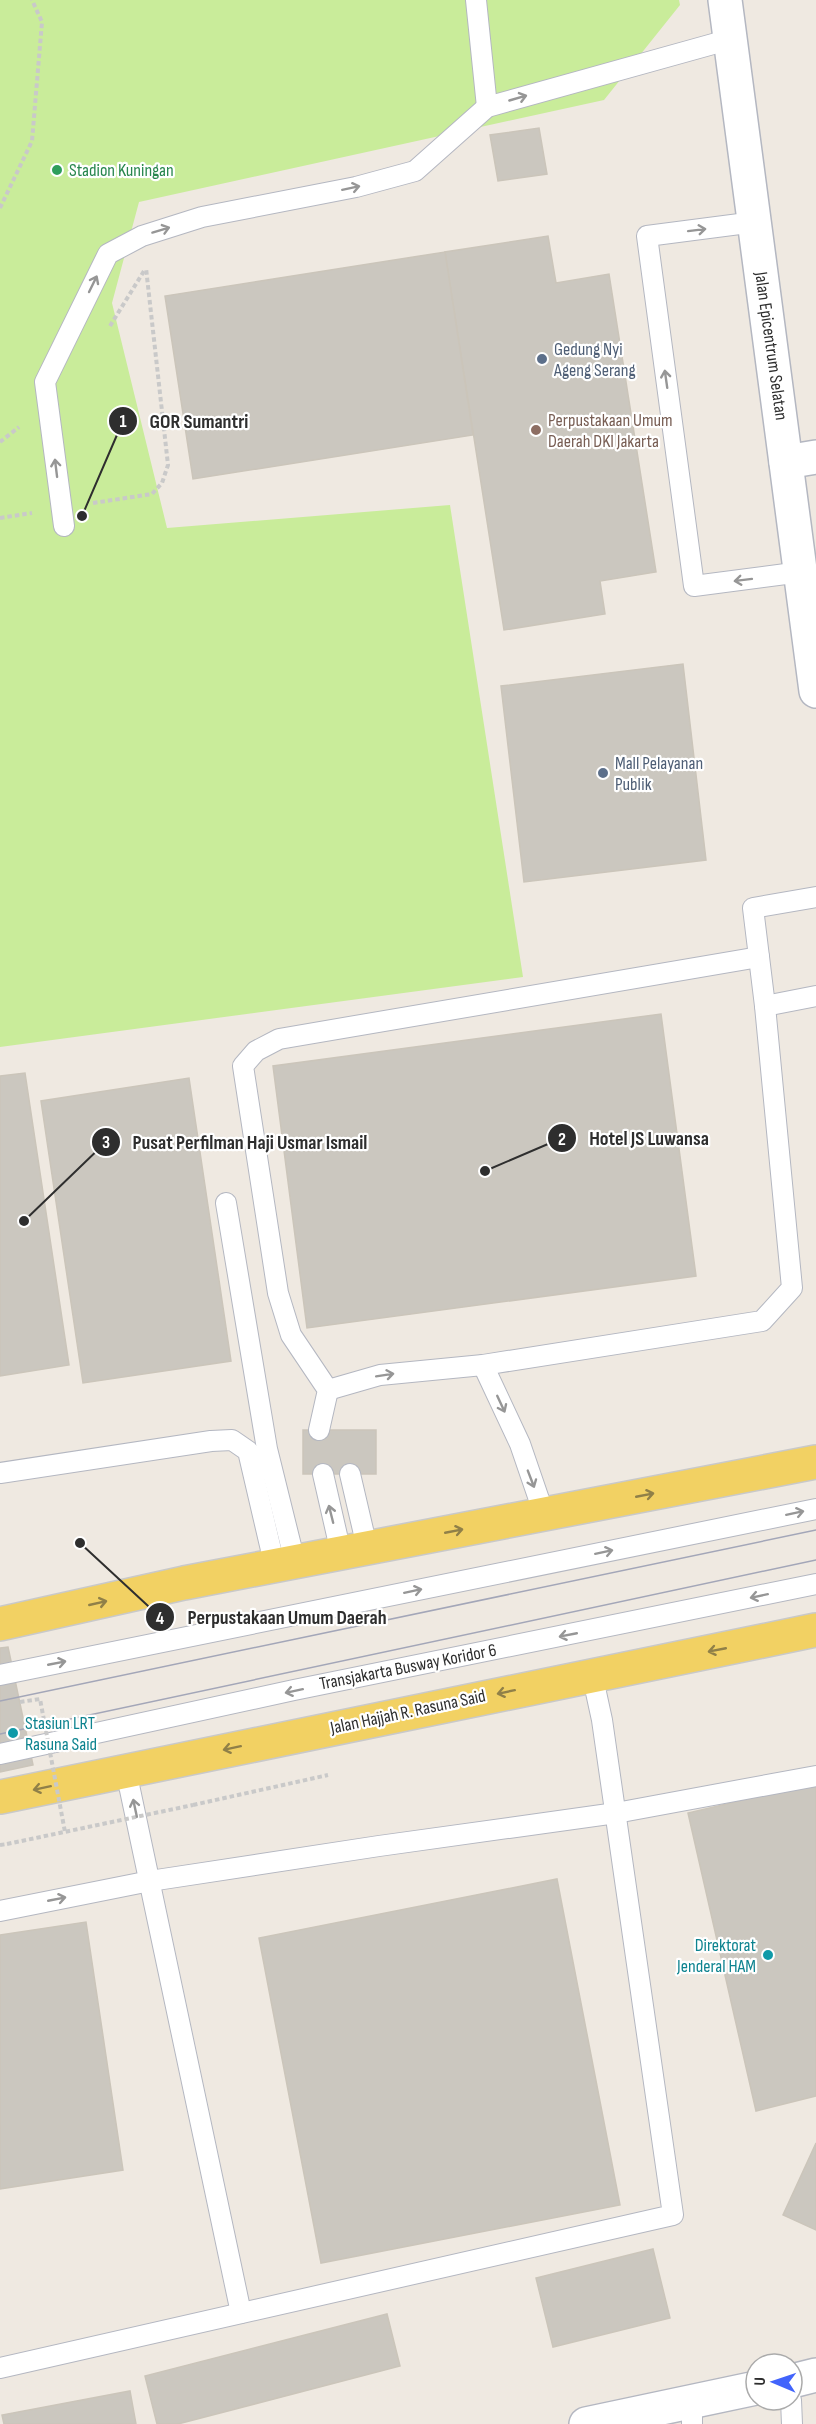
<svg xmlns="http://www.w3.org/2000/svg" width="816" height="2424" viewBox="0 0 816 2424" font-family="'Sofia Sans Condensed',sans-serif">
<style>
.pitch{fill:#c9ec9a}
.building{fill:#cbc7bf;stroke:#cbc5ba;stroke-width:1.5}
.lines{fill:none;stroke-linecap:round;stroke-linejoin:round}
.service-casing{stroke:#b4b7c1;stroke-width:22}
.minor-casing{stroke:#b4b7c1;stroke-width:36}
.tertiary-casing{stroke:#b4b7c1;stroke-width:36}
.primary-casing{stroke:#c9c9c9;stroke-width:36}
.path{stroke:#c9c9c9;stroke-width:4;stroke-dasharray:4.5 3;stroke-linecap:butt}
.service{stroke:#fff;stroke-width:20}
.minor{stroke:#fff;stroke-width:33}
.tertiary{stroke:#fff;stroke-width:33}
.primary{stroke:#f2d163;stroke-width:33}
.tram{stroke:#a3a6b8;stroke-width:1.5}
.path-bridge{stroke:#c9c9c9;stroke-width:4;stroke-dasharray:4.5 3;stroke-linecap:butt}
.oneway{stroke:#969696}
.oneway2{stroke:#908048}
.leisure-dot{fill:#2e9e5b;stroke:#fff;stroke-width:2}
.service-dot{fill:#5c6f8a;stroke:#fff;stroke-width:2}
.education-dot{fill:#8d6e63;stroke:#fff;stroke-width:2}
.culture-dot{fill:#0f9aa8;stroke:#fff;stroke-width:2}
.labels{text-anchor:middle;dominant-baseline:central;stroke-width:4.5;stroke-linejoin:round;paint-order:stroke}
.leisure-label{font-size:18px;fill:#27864d;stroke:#fff;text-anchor:start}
.street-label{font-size:18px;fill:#2e2e2e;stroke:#fff}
.service-label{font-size:18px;fill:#4e5e75;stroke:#fff;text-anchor:start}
.education-label{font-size:18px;fill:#785e54;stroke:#fff;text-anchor:start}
.culture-label{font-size:18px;fill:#0d838f;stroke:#fff;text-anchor:start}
.leader{fill:none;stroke:#2e2e2e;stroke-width:2}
.callout-dot{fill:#2e2e2e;stroke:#fff;stroke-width:2}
.mark-label{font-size:18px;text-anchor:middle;font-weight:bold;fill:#fff}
.callout-label{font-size:20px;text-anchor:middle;font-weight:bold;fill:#2e2e2e;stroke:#fff;stroke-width:4.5;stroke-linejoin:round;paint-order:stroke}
</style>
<rect width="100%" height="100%" fill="#efe9e1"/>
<!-- pitch -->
<polygon class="pitch" points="0,0 679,0 680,5 604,100 139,202 112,303 167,528 450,505 523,977 0,1047"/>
<!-- building -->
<g class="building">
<polygon points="539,128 547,174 498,181 490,135"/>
<polygon points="548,236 556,283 609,274 656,572 600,581 605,614 504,630 445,252"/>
<polygon points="445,252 473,435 193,479 165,296"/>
<polygon points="683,664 706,860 524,882 501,686"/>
<polygon points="661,1014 696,1276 307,1328 273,1066"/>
<polygon points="25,1073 69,1365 0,1376 0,1076"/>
<polygon points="189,1078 231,1361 83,1383 41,1101"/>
<rect x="303" y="1430" width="73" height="44"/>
<polygon points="8,1647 33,1765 0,1772 0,1648"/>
<polygon points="816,1783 816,2096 756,2111 688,1813"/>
<polygon points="557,1879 620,2205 321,2263 259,1938"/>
<polygon points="86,1922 123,2170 0,2189 0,1935"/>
<polygon points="816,2143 816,2230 783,2215"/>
<polygon points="653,2249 670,2318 553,2347 536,2278"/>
<polygon points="387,2314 400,2366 178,2424 157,2424 145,2376"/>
<polygon points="130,2391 136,2424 4,2424 2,2415"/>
</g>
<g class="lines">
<!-- service casing -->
<g class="service-casing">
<g id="service">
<polyline points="476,0 487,107"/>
<polyline points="755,222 647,236 694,586 801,572"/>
<polyline points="64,526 45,382 108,254 142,236 202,217 356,187 415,171 487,107 731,39"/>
<polyline points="765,1006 816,996"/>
<polyline points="226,1203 267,1449 295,1562"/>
<polyline points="483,1365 520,1444 544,1514"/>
<polyline points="328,1390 380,1375 483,1365 762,1321 792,1288 765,1006 753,908 816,897"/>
<polyline points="319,1430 328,1390 291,1335 278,1293 243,1066 256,1051 279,1039 759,957"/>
<polyline points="0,1473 211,1441 232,1440 248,1451 275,1567"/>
<polyline points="323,1474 341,1553"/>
<polyline points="350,1474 367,1547"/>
<polyline points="0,1675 816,1509"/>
<polyline points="0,1754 294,1690 816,1584"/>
<polyline points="126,1771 241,2313"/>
<polyline points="0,1911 150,1881 379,1846 616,1813 816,1776"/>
<polyline points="0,2368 673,2215 602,1720 592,1674"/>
<polyline points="791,2400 792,2424"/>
<polyline points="692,2424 692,2401"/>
</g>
</g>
<!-- minor casing -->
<g class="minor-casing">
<polyline id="minor" points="786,462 816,457"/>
</g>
<!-- tertiary casing -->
<g class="tertiary-casing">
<g id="tertiary">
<polyline points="725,0 816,691"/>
<polyline points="792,2381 816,2375"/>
<polyline points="586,2424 756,2388"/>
</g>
</g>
<!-- primary casing -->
<g class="primary-casing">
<g id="primary">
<polyline points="0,1624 184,1583 816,1462"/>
<polyline points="0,1797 816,1630"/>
</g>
</g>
<!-- path -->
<g class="path">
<polyline points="0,208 32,141 42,22 32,0"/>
<polyline points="110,326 144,271"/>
<polyline points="0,442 19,427"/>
<polyline points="93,503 152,494 162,483 168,465 146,268"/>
<polyline points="0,518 32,513"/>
<polyline points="193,1805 328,1775"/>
<polyline points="0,1845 7,1844"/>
</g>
<!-- service -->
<use href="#service" class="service"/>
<!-- minor -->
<use href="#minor" class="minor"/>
<!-- tertiary -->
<use href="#tertiary" class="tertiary"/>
<!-- primary -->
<use href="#primary" class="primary"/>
<!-- tram -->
<g class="tram">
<polyline points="0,1701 816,1530"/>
<polyline points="0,1734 816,1560"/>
</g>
<!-- path-bridge -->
<g class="path-bridge">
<polyline points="20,1702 40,1699 65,1832"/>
<polyline points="7,1844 193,1805"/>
</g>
</g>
<!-- one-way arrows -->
<defs><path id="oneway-shaft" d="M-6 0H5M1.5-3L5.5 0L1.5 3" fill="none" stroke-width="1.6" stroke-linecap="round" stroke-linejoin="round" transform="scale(1.5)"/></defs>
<g class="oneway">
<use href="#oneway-shaft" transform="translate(518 98) rotate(-16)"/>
<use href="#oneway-shaft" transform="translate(351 188) rotate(-12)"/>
<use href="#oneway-shaft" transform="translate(161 230) rotate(-17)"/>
<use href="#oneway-shaft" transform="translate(697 230) rotate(-7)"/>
<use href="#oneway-shaft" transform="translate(93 284) rotate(-64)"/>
<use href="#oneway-shaft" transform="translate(666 379) rotate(-98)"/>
<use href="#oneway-shaft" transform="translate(56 468) rotate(-97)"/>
<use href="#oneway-shaft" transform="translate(743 580) rotate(173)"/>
<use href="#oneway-shaft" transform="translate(385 1375) rotate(-9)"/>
<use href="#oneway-shaft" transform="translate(501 1404) rotate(65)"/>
<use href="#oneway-shaft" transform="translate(531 1479) rotate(69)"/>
<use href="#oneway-shaft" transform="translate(795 1513) rotate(-12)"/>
<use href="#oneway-shaft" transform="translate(331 1514) rotate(-104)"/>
<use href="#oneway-shaft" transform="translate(604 1552) rotate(-12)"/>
<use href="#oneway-shaft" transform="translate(413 1591) rotate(-12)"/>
<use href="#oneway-shaft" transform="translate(759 1596) rotate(168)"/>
<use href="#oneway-shaft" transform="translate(568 1635) rotate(169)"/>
<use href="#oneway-shaft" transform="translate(57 1663) rotate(-11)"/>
<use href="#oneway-shaft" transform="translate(294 1691) rotate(168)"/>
<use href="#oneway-shaft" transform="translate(135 1808) rotate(-102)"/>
<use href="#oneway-shaft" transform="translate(57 1899) rotate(-11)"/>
</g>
<g class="oneway2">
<use href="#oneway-shaft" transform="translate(645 1495) rotate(-11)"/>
<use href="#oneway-shaft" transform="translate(454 1531) rotate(-11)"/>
<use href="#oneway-shaft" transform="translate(98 1603) rotate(-13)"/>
<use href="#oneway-shaft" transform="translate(717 1650) rotate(169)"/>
<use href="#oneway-shaft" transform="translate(506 1692) rotate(168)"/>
<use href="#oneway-shaft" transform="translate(232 1748) rotate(168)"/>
<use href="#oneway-shaft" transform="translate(42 1788) rotate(168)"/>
</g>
<!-- markers -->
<circle class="leisure-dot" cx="57" cy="170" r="6"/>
<g class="service-dot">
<circle cx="542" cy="359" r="6"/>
<circle cx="603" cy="773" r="6"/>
</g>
<circle class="education-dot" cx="536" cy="430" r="6"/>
<g class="culture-dot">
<circle cx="13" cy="1733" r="6"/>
<circle cx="768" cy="1955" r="6"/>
</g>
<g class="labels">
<!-- leisure labels -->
<g class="leisure-label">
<text x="69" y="170">Stadion Kuningan</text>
</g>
<!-- street labels -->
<g class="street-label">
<text transform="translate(771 346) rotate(82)">Jalan Epicentrum Selatan</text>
<text transform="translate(408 1667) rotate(-11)">Transjakarta Busway Koridor 6</text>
<text transform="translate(408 1712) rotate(-12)">Jalan Hajjah R. Rasuna Said</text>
</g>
<!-- service labels -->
<g class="service-label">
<text x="554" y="349">Gedung Nyi<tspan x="554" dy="21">Ageng Serang</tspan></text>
<text x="615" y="763">Mall Pelayanan<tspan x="615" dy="21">Publik</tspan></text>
</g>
<!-- education labels -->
<g class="education-label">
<text x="548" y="420">Perpustakaan Umum<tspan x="548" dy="21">Daerah DKI Jakarta</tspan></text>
</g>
<!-- culture labels -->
<g class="culture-label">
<text x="25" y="1723">Stasiun LRT<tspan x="25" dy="21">Rasuna Said</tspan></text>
<text x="756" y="1945" text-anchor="end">Direktorat<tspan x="756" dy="21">Jenderal HAM</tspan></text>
</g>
</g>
<!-- callouts -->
<path class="leader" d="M82 516L123 421M485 1171L562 1138M24 1221L106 1142M80 1543L160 1617"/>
<g class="callout-dot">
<circle cx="82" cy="516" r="6"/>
<circle cx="485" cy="1171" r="6"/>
<circle cx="24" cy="1221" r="6"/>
<circle cx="80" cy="1543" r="6"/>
<circle cx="123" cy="421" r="15"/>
<circle cx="562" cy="1138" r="15"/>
<circle cx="106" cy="1142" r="15"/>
<circle cx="160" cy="1617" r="15"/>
</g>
<g class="mark-label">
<text x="123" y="427">1</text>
<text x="562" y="1145">2</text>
<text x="106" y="1148">3</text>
<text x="160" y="1624">4</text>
</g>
<g class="callout-label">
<text x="199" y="428">GOR Sumantri</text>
<text x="649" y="1145">Hotel JS Luwansa</text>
<text x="250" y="1149">Pusat Perfilman Haji Usmar Ismail</text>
<text x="287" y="1624">Perpustakaan Umum Daerah</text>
</g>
<!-- north arrow -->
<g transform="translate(774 2382) rotate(272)"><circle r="28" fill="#ffffff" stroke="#ababab" stroke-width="1.5"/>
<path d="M0-4.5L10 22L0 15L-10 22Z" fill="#4264fb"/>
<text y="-9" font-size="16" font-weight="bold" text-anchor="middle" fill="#2e2e2e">U</text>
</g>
</svg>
